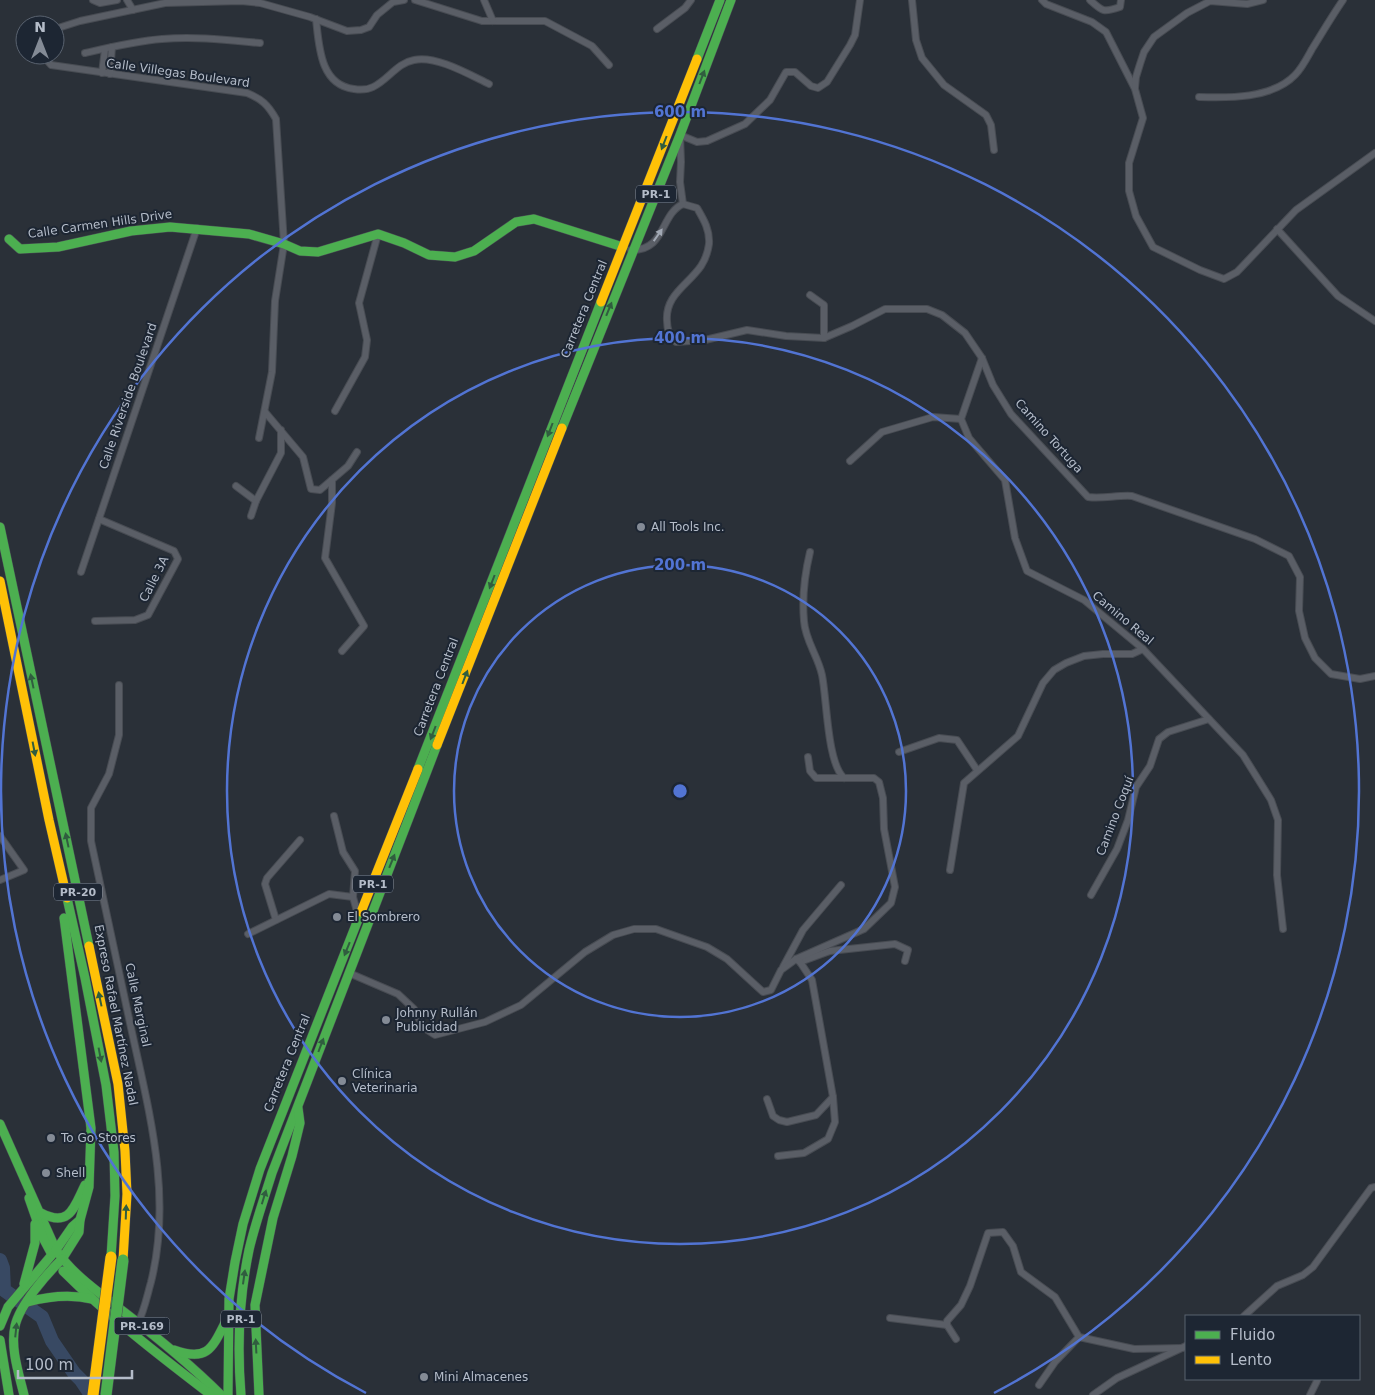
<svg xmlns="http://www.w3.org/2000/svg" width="1375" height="1395" viewBox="0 0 1375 1395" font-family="'DejaVu Sans',sans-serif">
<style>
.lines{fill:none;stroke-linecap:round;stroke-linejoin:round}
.river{stroke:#384963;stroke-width:14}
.street-casing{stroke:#484c53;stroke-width:8}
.fast-casing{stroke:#484c53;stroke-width:10}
.slow-casing{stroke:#484c53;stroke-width:10}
.street{stroke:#5a5e66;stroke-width:6}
.fast{stroke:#4caf50;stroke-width:9}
.slow{stroke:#ffc107;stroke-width:9}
.fast-bridge-casing{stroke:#474c53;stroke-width:12;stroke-linecap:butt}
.slow-bridge-casing{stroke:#474c53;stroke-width:12;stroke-linecap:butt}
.fast-bridge{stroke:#4caf50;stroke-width:11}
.slow-bridge{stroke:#ffc107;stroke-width:11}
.oneway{fill:#305d3f}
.oneway2{fill:#a2a9b5}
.ring{fill:none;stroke:#5274d3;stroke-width:2.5}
.poi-dot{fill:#848b96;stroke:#1d2633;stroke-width:2}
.labels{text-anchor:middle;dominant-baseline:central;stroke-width:4;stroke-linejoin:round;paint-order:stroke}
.shield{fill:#1d2633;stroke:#878f9c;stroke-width:1}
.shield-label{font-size:11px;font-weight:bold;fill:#b4bcc9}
.street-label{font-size:12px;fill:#b4bcc9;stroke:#1d2633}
.poi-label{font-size:12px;fill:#b4bcc9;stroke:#1d2633;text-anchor:start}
.centre{fill:#5274d3;stroke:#1d2633;stroke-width:2.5}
.ring-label{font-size:15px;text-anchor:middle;font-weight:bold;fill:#5274d3;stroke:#1d2633;stroke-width:4;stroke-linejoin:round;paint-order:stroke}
</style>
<rect width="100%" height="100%" fill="#2a3038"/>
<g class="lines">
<!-- river -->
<polyline class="river" points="0,1260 3,1268 4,1290 42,1317 52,1341 74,1373 81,1380 91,1395"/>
<!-- street casing -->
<g class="street-casing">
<g id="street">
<polyline points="93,0 100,3 117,0"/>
<polyline points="127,0 133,10"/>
<polyline points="415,0 482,21 545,21 592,46 609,65"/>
<polyline points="484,0 493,21"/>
<polyline points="912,0 916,40 922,58 944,85 986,115 991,125 994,150"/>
<polyline points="1042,0 1046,4 1092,22 1106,32 1135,89 1143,118 1129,163 1129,191 1136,216 1153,247 1200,270 1224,279 1237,272 1296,210 1375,153"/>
<path d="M1090 0C1102 11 1103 13 1120 7L1121 0"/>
<path d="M316 19C319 46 320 85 354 89 360 90 367 90 373 87 388 80 397 63 414 60 436 55 470 75 489 84"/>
<polyline points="55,29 80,21 165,3 241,1 260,3 310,17 347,31 361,30 369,27 377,15 393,2 404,0"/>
<polyline points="657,29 685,8 691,0"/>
<path d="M85 53C111 47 136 41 162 39 195 36 228 40 260 43"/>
<path d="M45 55V58L51 65 247 93C262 99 268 105 276 119L284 244 275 301 272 372 259 438"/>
<polyline points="102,73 105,49"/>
<polyline points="110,74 112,47"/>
<polyline points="1135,88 1136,77 1140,64 1144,52 1154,37 1187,13 1210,1 1247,4 1263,0"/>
<path d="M1199 97C1228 98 1272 99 1295 75 1302 68 1307 58 1312 49 1322 33 1332 16 1343 0"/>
<path d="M683 204 697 208C704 220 710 230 709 244 708 251 705 260 701 266 688 285 665 295 667 321 667 329 670 337 676 342L705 340 747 330 786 336 824 338 852 326 885 309H927L942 315 965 333 982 358 993 385 1011 414 1088 497C1102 499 1117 495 1132 496L1255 539 1289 556 1300 577 1299 611 1305 638 1315 658 1331 674 1360 679 1375 676"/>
<polyline points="683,204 680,182 681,162 680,135 697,142 707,141 745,124 770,100 786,72 795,72 811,86 818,88 827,82 850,45 855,35 860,0"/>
<polyline points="1277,229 1338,296 1375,321"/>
<path d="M631 250C666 251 660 214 683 204"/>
<polyline points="810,295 824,305 824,338"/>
<polyline points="982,358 961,419 969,438 1005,480 1015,538 1027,571 1084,600 1143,649 1243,755 1271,800 1278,820 1277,875 1283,929"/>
<polyline points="335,411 365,357 367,340 359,303 378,234"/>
<polyline points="265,412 303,457 311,489 320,490 348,466 357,452"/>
<polyline points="850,461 882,432 933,417 961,419"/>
<polyline points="332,480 332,503 325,558 364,626 342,651"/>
<polyline points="236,486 256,501"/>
<polyline points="251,516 256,501 281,453 281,430"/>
<path d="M810 552C805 573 802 599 804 621 805 640 818 656 822 675 827 699 827 763 844 778"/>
<polyline points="81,572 197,228"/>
<polyline points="95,621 135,620 148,615 178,559 174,551 99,519"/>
<path d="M119 685V735L109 774 91 808V841C104 901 117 962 130 1023 148 1108 173 1194 151 1282 147 1296 144 1312 137 1325"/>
<polyline points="899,752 939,738 957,740 977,770"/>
<polyline points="334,816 343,852 355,871 353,897 358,915"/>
<polyline points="0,836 24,870 0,880"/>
<polyline points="950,870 964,783 1018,736 1043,683 1054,670 1066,663 1084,656 1103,654 1132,654 1143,649"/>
<polyline points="1091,895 1117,849 1128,820 1136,787 1150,766 1159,739 1168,732 1209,719"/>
<polyline points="276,920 265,884 267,878 300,840"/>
<polyline points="248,934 329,894 353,897"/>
<polyline points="800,962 830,951 895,944 908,950 905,961"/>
<polyline points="783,967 803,930 841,885"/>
<polyline points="349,973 398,994 414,1009 424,1028 435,1035 485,1022 521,1005 585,952 613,935 634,929 656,929 707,947 727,959 763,992 771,990 781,970 796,959 864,929 891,903 895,887 884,829 883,798 879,782 874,778 816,778 810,771 808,757"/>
<polyline points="767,1099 773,1116 779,1120 787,1122 816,1115 833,1097 812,980 800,962 796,959"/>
<polyline points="778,1156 804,1153 828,1139 835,1122 833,1097"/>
<polyline points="1244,1316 1277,1286 1303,1275 1313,1267 1371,1188 1375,1187"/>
<polyline points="890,1318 947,1325"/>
<polyline points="956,1339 947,1325 947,1321 961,1305 970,1286 988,1233 1003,1232 1013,1246 1021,1272 1055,1297 1079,1337 1134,1349 1182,1348"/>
<polyline points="1039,1385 1055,1362 1079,1337"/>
<polyline points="1093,1395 1117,1378 1186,1346"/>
<polyline points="1310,1395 1317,1381"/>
</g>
</g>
<!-- fast casing -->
<g class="fast-casing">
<g id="fast">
<polyline points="697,59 720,0"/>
<polyline points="9,239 20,249 58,247 131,231 170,227 249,234 284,244 300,251 318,252 378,234 404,243 429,255 455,257 474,251 516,222 534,219 623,247"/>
<polyline points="562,428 680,135 731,0"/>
<polyline points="0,527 89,946"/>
<polyline points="418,769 601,302"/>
<polyline points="67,898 85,978 106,1085 114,1152 115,1196 111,1257"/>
<polyline points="0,1124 56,1250 8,1307 0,1326"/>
<polyline points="29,1198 43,1238 51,1253"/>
<path d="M41 1213C70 1228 74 1207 85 1185"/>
<path d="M80 1220 72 1227 56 1250C74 1276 100 1293 124 1312 158 1338 191 1365 221 1395"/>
<polyline points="62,1259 79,1232 80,1220 89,1187 91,1128 64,918"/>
<path d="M63 1271C108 1316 160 1356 211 1395"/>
<polyline points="24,1284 35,1243 35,1224"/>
<path d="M28 1302C50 1296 70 1294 92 1299"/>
<polyline points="0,1340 9,1395"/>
<path d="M174 1350C207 1362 212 1349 226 1321"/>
<path d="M24 1395C19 1374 10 1348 15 1326 20 1304 47 1274 62 1259"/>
<polyline points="228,1395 229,1299 235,1262 243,1224 260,1169 361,912"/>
<path d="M241 1395C237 1346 239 1298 249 1250 255 1224 264 1199 272 1173L437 745"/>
<polyline points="259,1395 255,1305 273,1218 292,1156 300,1123 298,1108"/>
</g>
</g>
<!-- slow casing -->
<g class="slow-casing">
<g id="slow">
<polyline points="601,302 697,59"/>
<polyline points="0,581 49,820 67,898"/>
<polyline points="437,745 562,428"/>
<polyline points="361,912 418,769"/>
<polyline points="89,946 118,1084 125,1151 127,1194 123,1260"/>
</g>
</g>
<!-- street -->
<use href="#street" class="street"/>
<!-- fast -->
<use href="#fast" class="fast"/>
<!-- slow -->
<use href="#slow" class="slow"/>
<!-- fast-bridge casing -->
<g class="fast-bridge-casing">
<polyline id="fast-bridge" points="106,1395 123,1260"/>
</g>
<!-- slow-bridge casing -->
<g class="slow-bridge-casing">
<polyline id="slow-bridge" points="93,1395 111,1257"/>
</g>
<!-- fast-bridge -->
<use href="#fast-bridge" class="fast-bridge"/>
<!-- slow-bridge -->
<use href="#slow-bridge" class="slow-bridge"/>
</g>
<!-- one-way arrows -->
<defs><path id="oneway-solid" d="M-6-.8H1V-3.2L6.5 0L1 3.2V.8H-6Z" transform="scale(1.25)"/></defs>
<g class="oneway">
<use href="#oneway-solid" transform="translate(702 77) rotate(-69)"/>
<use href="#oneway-solid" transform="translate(664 143) rotate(111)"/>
<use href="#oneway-solid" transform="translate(609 309) rotate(-68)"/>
<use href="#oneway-solid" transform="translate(550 430) rotate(111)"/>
<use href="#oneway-solid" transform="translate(492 582) rotate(111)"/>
<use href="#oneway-solid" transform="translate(465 677) rotate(-69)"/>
<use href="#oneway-solid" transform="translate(32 681) rotate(-102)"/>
<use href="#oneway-solid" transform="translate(433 733) rotate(111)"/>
<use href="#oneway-solid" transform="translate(34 749) rotate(79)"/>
<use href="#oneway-solid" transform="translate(67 840) rotate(-102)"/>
<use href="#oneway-solid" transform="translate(392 861) rotate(-68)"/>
<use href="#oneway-solid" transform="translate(347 949) rotate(112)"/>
<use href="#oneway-solid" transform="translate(100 999) rotate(-102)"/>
<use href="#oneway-solid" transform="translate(321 1045) rotate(-69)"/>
<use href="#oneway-solid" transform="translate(100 1055) rotate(79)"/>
<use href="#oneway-solid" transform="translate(264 1197) rotate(-73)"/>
<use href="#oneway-solid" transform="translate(126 1212) rotate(-88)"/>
<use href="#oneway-solid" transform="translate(244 1277) rotate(-82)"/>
<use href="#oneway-solid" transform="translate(16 1330) rotate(-84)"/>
<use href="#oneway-solid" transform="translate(256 1346) rotate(-93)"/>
</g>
<use class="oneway2" href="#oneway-solid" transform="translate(658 235) rotate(-55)"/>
<!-- distance rings -->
<g class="ring">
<circle cx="680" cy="791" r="226"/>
<circle cx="680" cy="791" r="453"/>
<path d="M366 1393A679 679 0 1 1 994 1393"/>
</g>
<!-- markers -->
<g class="poi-dot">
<circle cx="641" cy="527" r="5"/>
<circle cx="337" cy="917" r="5"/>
<circle cx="386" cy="1020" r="5"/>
<circle cx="342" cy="1081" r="5"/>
<circle cx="51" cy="1138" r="5"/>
<circle cx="46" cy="1173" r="5"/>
<circle cx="424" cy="1377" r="5"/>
</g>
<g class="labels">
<!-- shield labels -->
<g class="shield">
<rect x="636" y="185.5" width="40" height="17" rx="4"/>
<rect x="353" y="875.5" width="40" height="17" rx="4"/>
<rect x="54" y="883.5" width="48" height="17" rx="4"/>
<rect x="221" y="1310.5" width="40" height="17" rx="4"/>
<rect x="114.5" y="1317.5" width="55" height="17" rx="4"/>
</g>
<g class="shield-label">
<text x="656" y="194">PR-1</text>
<text x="373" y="884">PR-1</text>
<text x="78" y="892">PR-20</text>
<text x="241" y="1319">PR-1</text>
<text x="142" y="1326">PR-169</text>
</g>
<!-- street labels -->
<g class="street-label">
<text transform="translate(178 73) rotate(8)">Calle Villegas Boulevard</text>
<text transform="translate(100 224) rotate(-8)">Calle Carmen Hills Drive</text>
<text transform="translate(584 309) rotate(-68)">Carretera Central</text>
<text transform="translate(128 396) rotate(-71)">Calle Riverside Boulevard</text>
<text transform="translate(1049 436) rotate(48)">Camino Tortuga</text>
<text transform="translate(154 579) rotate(-63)">Calle 3A</text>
<text transform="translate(1123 618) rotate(40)">Camino Real</text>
<text transform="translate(436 687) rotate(-69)">Carretera Central</text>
<text transform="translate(1115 816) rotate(-69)">Camino Coquí</text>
<text transform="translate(138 1005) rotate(78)">Calle Marginal</text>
<text transform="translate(116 1015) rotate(79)">Expreso Rafael Martínez Nadal</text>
<text transform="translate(287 1063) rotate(-68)">Carretera Central</text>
</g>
<!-- poi labels -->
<g class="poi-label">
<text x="651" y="527">All Tools Inc.</text>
<text x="347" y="917">El Sombrero</text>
<text x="396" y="1013">Johnny Rullán<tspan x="396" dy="14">Publicidad</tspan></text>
<text x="352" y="1074">Clínica<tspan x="352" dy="14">Veterinaria</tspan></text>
<text x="61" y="1138">To Go Stores</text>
<text x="56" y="1173">Shell</text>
<text x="434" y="1377">Mini Almacenes</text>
</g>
</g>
<circle cx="680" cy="791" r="8" class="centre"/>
<g class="ring-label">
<text x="680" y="117">600 m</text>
<text x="680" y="343">400 m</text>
<text x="680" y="570">200 m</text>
</g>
<!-- legend -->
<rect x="1185" y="1315" width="175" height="65" fill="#1d2633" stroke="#59626f"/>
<rect x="1195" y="1331" width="25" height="8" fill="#4caf50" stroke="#59626f"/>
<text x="1230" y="1340" font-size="15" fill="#b4bcc9">Fluido</text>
<rect x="1195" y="1356" width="25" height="8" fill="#ffc107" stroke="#59626f"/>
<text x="1230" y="1365" font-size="15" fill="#b4bcc9">Lento</text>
<!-- north arrow -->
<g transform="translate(40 40)"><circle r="24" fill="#1d2633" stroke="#59626f"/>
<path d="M0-4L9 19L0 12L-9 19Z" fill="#848b96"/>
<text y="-8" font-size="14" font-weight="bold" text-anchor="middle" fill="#b4bcc9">N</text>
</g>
<!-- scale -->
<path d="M18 1370v8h114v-8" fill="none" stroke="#b4bcc9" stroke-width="2.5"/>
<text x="25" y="1370" font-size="15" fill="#b4bcc9" stroke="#1d2633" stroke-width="4" paint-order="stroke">100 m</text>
</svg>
